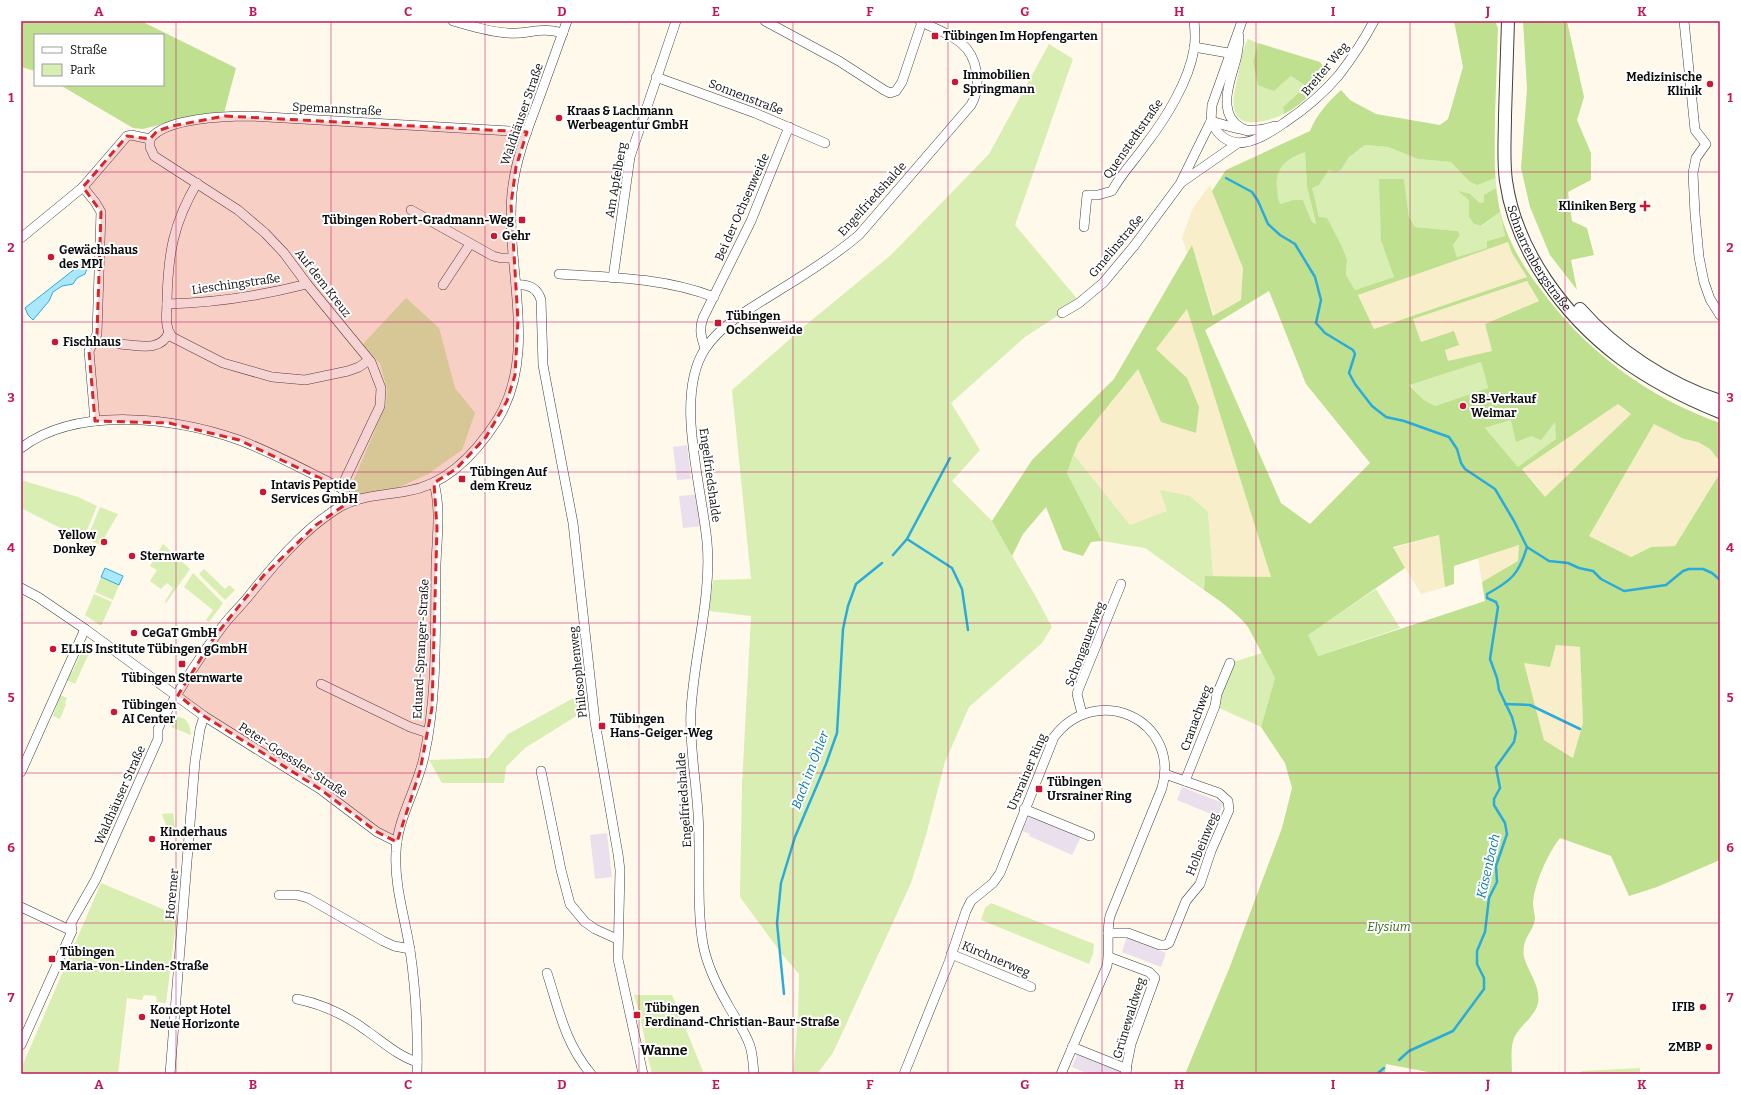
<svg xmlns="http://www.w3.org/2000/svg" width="1741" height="1095" viewBox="0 0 1741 1095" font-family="Bitter,serif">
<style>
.industrial{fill:#eae0ed}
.farmland{fill:#f8eec9}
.green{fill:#d8eeb2}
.forest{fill:#bee08f;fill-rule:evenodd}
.water{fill:#abe8fd;stroke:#2aabdb}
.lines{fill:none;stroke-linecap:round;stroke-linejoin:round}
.stream{stroke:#2aabdb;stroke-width:2.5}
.minor-casing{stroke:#404040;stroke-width:10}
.tertiary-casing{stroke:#404040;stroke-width:14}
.minor{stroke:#fff;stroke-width:9}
.tertiary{stroke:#fff;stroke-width:12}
.marked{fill:#d62828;fill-opacity:0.2;stroke:#d62828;stroke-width:3;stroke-dasharray:8 5;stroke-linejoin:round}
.grid{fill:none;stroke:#c2185b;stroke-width:1;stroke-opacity:0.55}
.poi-dot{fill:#cb1636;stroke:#fff;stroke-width:1.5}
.labels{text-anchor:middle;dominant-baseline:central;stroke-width:4;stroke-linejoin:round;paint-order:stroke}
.poi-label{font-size:12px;font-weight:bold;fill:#0d0d0d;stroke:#fff;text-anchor:start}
.street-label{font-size:12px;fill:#0d0d0d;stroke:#fff}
.park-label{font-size:12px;font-style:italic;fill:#336b16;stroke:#fff}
.water-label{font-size:13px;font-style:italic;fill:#0979ab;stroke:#fff}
.quarter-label{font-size:14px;font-weight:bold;fill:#0d0d0d;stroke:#fff}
.neatline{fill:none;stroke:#c2185b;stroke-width:1.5}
.grid-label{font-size:13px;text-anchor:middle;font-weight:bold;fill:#c2185b}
</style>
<rect width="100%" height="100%" fill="#fff9ec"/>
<!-- industrial -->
<g class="industrial">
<polygon points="687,445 691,479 677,480 673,447"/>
<polygon points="701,494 705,526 683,528 679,496"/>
<polygon points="1182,787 1223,803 1218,817 1177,800"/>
<polygon points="1030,814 1082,835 1072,855 1029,836 1030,834 1022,831"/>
<polygon points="607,833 612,877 595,879 590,835"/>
<polygon points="1128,933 1160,945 1159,950 1166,953 1161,967 1122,952"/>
<polygon points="1079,1050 1122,1072 1121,1074 1089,1074 1072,1067"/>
</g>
<!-- farmland -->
<g class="farmland">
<polygon points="1210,185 1243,268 1241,300 1214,316 1192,246 1187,253 1182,238 1193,208"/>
<polygon points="1508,242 1512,253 1527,277 1374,329 1358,295"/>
<polygon points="1527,281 1539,301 1485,324 1492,351 1448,362 1445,350 1421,342 1413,319"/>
<polygon points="1187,308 1271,577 1213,576 1208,512 1160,490 1168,511 1130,525 1074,455 1078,443 1138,369 1161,422 1196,433 1187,378 1156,349"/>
<polygon points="1618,404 1631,414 1545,498 1537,486 1522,469"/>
<polygon points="1654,424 1684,439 1698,442 1711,449 1717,458 1720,460 1720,473 1675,546 1651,547 1631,557 1589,536"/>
<polygon points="1439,535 1445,587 1421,594 1393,548"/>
<polygon points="1519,545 1518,561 1482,582 1478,558"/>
<polygon points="1556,645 1580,647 1583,723 1574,758 1544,740 1524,663 1550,667"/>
</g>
<!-- green -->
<g class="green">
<path d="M1248 39 1258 43 1253 61 1274 91 1291 76 1306 86 1283 107 1284 114C1271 120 1238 132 1234 108 1232 98 1236 85 1238 75 1240 64 1242 49 1248 39Z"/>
<polygon points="1049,44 1073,59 1015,225 1074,295 1079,302 1025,337 951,403 980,450 952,481 992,521 1036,597 1052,627 1042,643 969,707 945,762 926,835 911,883 838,1042 832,1054 817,1074 793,1074 798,1020 799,974 781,953 740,897 742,784 751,616 709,611 713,580 751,579 732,390 807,324 891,255 989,154"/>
<polygon points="1365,145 1388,147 1418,159 1452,162 1469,181 1495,178 1496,188 1484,202 1480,203 1470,194 1469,217 1474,224 1482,226 1500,212 1505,236 1487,241 1487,248 1457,257 1453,245 1460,235 1458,231 1415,227 1409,217 1404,179 1390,264 1394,277 1355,290 1346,275 1347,260 1319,217 1311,187 1319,185 1329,170 1336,172 1341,170 1349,157"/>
<path d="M1305 152 1307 187 1316 225 1312 222 1303 200H1293L1281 204C1277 200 1277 195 1277 189 1275 164 1286 162 1305 152Z"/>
<polygon points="406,298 439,328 455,388 475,413 462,450 428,474 382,495 348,502 353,482 386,404 387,389 380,364 363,344"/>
<polygon points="1481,362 1488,388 1435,406 1424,400 1409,384"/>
<polygon points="1511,420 1531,436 1541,439 1555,421 1557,439 1518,467 1485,428"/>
<polygon points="1074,455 1130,525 1167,511 1160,490 1190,496 1208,512 1213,576 1205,576 1204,590 1145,548 1102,541 1067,473"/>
<polygon points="21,480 78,497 97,506 84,537 76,536 21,508"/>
<polygon points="100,507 118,514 100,545 87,539"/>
<polygon points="163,544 190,569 166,603 165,602 173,588 167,583 161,589 150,581 157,570 150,566"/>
<polygon points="204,569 225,589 229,585 235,590 225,600 199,574"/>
<polygon points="193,573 223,603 209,622 206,620 213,610 184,587"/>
<polygon points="101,577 119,585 113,600 95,592"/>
<polygon points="1376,589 1400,628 1318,656 1307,635"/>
<polygon points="94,594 112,602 101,626 85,615"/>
<polygon points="81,648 90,651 75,684 67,680 71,671 73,671 80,655 79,654"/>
<polygon points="1262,653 1275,678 1261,727 1215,706 1230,663"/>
<polygon points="60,695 67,698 65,703 66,704 60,719 53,716"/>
<polygon points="579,695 586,710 525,748 506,767 504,783 442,783 429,760 488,758 508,734"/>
<path d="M177 717C188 717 190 726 191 735L171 727Z"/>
<polygon points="173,813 176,835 167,828 162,814"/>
<polygon points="101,883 177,915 166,1003 157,1002 156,996 144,995 142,1000 127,998 118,1074 21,1074 21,1069"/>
<polygon points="991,903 1094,944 1093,954 1089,964 981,920 985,908"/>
<path d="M634 995H672L704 1074H652C645 1048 643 1021 634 995Z"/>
<polygon points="1640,1068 1640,1074 1580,1074 1582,1071"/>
</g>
<!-- forest -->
<g class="forest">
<polygon points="21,21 141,21 236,68 224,113 190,117 143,129 133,128 60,85 163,85 163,35 35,35 35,71 21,67"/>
<path d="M1454 21H1495L1498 28C1497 57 1496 86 1495 116 1495 146 1493 176 1499 206 1505 236 1521 264 1539 287 1584 350 1647 397 1720 423V460L1717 458 1710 449 1698 442 1684 439 1654 424 1589 536 1631 557 1651 547 1675 546 1720 473V860L1657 887 1629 896 1611 856 1560 838C1548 853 1534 884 1533 904 1533 909 1535 914 1535 919 1533 933 1521 938 1524 957 1528 972 1541 986 1538 1003 1535 1017 1520 1025 1514 1038 1510 1048 1512 1063 1512 1074H1438L1386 1064 1385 1074H1185L1229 969 1282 828 1292 788 1285 763 1261 727 1275 678 1248 627C1235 611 1220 601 1204 590L1205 576 1271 577 1187 309 1156 349 1187 378 1199 407 1196 433 1161 422 1138 369 1078 443 1067 473 1102 541 1091 542 1083 556 1063 550 1046 507 1023 534 1012 556 992 521 1032 460 1114 379 1192 245 1213 316 1241 300 1243 268 1212 191 1226 170 1310 131C1317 114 1328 102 1341 90L1350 100 1376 114 1440 125 1448 119 1463 67ZM1365 145 1388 147 1418 159 1451 162 1469 181 1477 185 1495 178 1496 188 1484 195V202L1480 203 1470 194 1458 191 1469 200V217L1474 224 1481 226 1500 212 1505 236 1487 241V248L1457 257 1453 245 1460 235 1458 231 1415 227 1409 217 1404 179H1379L1381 240 1394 277 1355 290 1346 275 1347 260 1341 245 1327 218 1319 217 1312 188 1319 185 1329 170 1336 172 1341 170 1349 157ZM1305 152 1307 187 1316 224 1312 222 1303 200H1293L1281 204C1277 200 1278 195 1277 189 1275 167 1286 160 1305 152ZM1508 242 1512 253 1527 277 1374 329 1358 295ZM1527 281 1539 301 1485 324 1492 351 1448 361 1445 350 1459 345 1454 331 1421 342 1413 319ZM1269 291 1306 384 1370 463 1310 524 1281 503 1205 330ZM1481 362 1488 388 1435 406 1424 400 1409 385ZM1618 404 1631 414 1545 497 1522 469ZM1511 420 1516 442 1531 436 1541 440 1555 422 1556 439 1518 467 1485 428ZM1439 535 1445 587 1454 584V566L1519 545 1518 561 1482 582 1485 601 1318 656 1308 635 1405 568 1393 547ZM1556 645 1580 647 1583 723 1573 758 1544 740 1524 663 1550 667Z"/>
<polygon points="1523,21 1567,21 1584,97 1577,120 1591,153 1591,180 1568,192 1572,221 1587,228 1594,255 1571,260 1577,290 1550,255 1530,207 1521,168 1527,89"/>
<path d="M1258 43 1320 62 1329 74C1317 89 1302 105 1284 114L1283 107 1306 86 1291 76 1274 91 1258 85 1253 61Z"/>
</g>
<!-- water -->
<g class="water">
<polygon points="85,261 88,266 85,274 77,278 73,284 62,286 53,292 49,301 33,320 28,315 25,308"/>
<polygon points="105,568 123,576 119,585 101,577"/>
</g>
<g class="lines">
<!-- stream -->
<g class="stream">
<path d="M1226 178 1252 192 1258 201 1268 224 1280 235 1295 244 1315 277 1321 300 1316 323 1325 333 1353 350 1355 354 1349 373 1355 384 1372 406 1386 417 1404 421 1449 437 1457 449 1461 463 1465 469 1495 489 1514 521 1527 547C1519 574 1511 581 1487 594V598L1496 602 1498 607 1490 659 1497 678 1499 690 1512 717 1516 732 1514 742 1496 767 1500 788 1494 799V805L1505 823 1507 834 1496 866 1497 882 1489 898 1485 932 1477 951V964L1484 978V989L1453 1031 1409 1051 1399 1060"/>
<polyline points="907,539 952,568 962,589 968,630"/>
<polyline points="1527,547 1549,561 1568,563 1579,568 1593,571 1601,579 1624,591 1666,585 1683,571 1689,569 1703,569 1712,573 1720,580"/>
<polyline points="893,555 907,539 950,458"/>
<polyline points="1505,704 1530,705 1580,729"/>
<polyline points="784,994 777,923 781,883 795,837 826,764 837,733 843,629 848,606 856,584 882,563"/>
<polyline points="1377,1074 1384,1068"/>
</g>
<!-- minor casing -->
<g class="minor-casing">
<g id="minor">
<path d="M453 21C471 26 489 32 508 33 529 35 539 26 563 33"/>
<polyline points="765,21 839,61 884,90 890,93 896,91 902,82 922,22"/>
<polyline points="1684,21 1695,130 1706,144 1696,158 1693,173 1695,214 1699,257 1704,282 1710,299 1720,315"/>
<path d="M1239 36C1239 43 1238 49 1237 55 1233 74 1218 105 1234 122 1237 126 1242 128 1247 131"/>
<polyline points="1194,47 1234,54"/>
<polyline points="656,77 755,113 825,143"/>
<path d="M1211 121C1228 158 1260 140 1284 123 1305 109 1323 94 1339 75 1352 58 1364 40 1374 21"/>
<path d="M1211 121C1235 128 1250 135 1275 126"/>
<polyline points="150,139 150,147 154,156 238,210 265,233 284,253 307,284 371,362 381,388 380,406 341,488"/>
<path d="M150 139C165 118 226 116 250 116L527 132"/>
<polyline points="1182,182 1238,143"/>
<path d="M197 183C173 224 168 254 167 301 167 314 164 327 172 337L223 363 272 377 305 380 348 371 359 367 369 360"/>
<polyline points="83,187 127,136 131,135 150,139"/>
<polyline points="411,210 493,256 501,258 513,258"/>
<path d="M1084 227 1087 195H1098L1112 191C1121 174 1135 160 1146 144 1166 118 1189 81 1194 49 1196 40 1195 30 1194 21"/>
<polyline points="21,238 83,187 95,202 101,212 97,334 89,351 95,421"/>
<path d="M559 274C610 277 665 278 714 297"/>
<polyline points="613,278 630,157 676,21"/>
<polyline points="443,285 470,244"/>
<path d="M516 285C528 284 537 287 541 300L543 365 573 523 595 722 618 854 620 870 618 959 643 1074"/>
<path d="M167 304C212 303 264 295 307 284"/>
<polyline points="1062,313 1079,303 1103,283 1134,246 1180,184 1211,121 1212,105 1242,21"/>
<path d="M120 344C137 345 161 353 169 332"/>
<path d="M705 348C701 337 699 329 703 318L751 221 789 127"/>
<path d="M21 448C78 405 176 418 239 440 274 453 308 472 341 488L344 491 348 502"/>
<polyline points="21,588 38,597 85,629 204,716 320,789 377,832 397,842"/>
<polyline points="321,684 410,727 428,733"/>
<polyline points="1082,714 1077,694 1079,688 1121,584"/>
<polyline points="541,771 561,870 570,904 585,922 595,929 617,939"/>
<polyline points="21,772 85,629"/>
<polyline points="1185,781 1215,706 1217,694 1230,663"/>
<polyline points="1024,809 1090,836"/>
<polyline points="279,895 297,895 308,898 383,941 394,946 410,949"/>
<polyline points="21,907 72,931"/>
<polyline points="1108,933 1128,933 1160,945 1165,945 1169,943 1186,901 1200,884 1211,851 1229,810 1228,801 1219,793 1165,774"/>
<polyline points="951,954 1031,987"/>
<polyline points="1109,957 1149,972 1155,978 1131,1044 1125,1074"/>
<path d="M547 973C559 1010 565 1043 591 1074"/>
<path d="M297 999C322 1004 347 1016 367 1031 383 1042 398 1056 417 1062"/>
<path d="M21 1045 72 931 71 923 96 879 158 739V729L162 720C180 688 200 656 222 627 230 616 240 607 248 597 273 566 301 532 335 510 357 495 382 496 407 491 447 485 477 452 498 419 539 351 505 267 512 193 515 162 526 133 537 104 547 76 557 49 567 21"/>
<polyline points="1072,1047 1127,1069"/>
<polyline points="170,1074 195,761 200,729 204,716"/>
<path d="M417 1074C418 1033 416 991 410 950 405 918 394 885 396 852 397 819 417 789 424 757 438 694 435 628 436 564 437 537 441 509 434 483"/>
<path d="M754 1074C753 1065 753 1055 750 1046 745 1031 735 1018 728 1005 717 986 707 966 703 944 696 904 701 855 698 813 696 779 689 744 691 710 694 655 712 596 707 542 702 487 674 396 705 349 722 323 753 307 778 291 806 274 834 256 859 235L971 105C982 86 978 57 961 43 949 33 933 28 920 21"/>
<path d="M904 1074 949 962 966 911 971 901 993 883 1000 873 1054 737C1096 681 1181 720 1162 788L1110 916C1106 932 1110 949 1107 966L1061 1074"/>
</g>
</g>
<!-- tertiary casing -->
<g class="tertiary-casing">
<g id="tertiary">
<path id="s1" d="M1508 21C1507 52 1506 83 1505 115 1505 137 1503 159 1506 181 1516 251 1564 315 1619 357 1650 380 1685 398 1720 412"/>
<path d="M1580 309C1616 350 1668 384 1720 401"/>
</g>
</g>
<!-- minor -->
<use href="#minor" class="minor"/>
<!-- tertiary -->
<use href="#tertiary" class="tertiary"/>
</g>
<!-- marked area -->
<path class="marked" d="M225 116 527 132 516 167 511 204 518 321 515 375 507 401 486 437 456 469 434 483 437 528 432 708 420 771 397 842 377 832 320 789 204 716 178 695 215 636 264 575 316 525 349 502 341 488 239 440 169 423 95 421 89 351 97 334 101 212 83 187 127 136 150 139 157 131 172 126Z"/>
<!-- grid -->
<path class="grid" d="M176 21V1074M331 21V1074M485 21V1074M639 21V1074M793 21V1074M948 21V1074M1102 21V1074M1256 21V1074M1410 21V1074M1565 21V1074M21 172H1720M21 322H1720M21 472H1720M21 623H1720M21 773H1720M21 923H1720"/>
<!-- markers -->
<g class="poi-dot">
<rect x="931" y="32" width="8" height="8" rx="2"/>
<circle cx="955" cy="82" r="4"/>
<circle cx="1710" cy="84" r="4"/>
<circle cx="559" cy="118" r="4"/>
<path d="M1643 200h4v4h4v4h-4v4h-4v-4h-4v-4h4z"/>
<rect x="518" y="216" width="8" height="8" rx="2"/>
<circle cx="494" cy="236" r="4"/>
<circle cx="51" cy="257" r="4"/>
<rect x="714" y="319" width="8" height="8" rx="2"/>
<circle cx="55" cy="342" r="4"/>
<circle cx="1463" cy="406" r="4"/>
<rect x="458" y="475" width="8" height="8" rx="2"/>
<circle cx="263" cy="492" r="4"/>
<circle cx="104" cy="542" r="4"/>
<circle cx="132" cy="556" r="4"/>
<circle cx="134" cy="633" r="4"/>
<circle cx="53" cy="649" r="4"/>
<rect x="178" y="660" width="8" height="8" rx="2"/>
<circle cx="114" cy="712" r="4"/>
<rect x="598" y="722" width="8" height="8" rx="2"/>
<rect x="1035" y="785" width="8" height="8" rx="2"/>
<circle cx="152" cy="839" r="4"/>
<rect x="48" y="955" width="8" height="8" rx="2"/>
<circle cx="1703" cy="1007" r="4"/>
<rect x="633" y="1011" width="8" height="8" rx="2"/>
<circle cx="142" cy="1017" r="4"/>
<circle cx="1709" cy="1047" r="4"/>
</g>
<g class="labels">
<!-- poi labels -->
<g class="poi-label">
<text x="943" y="36">Tübingen Im Hopfengarten</text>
<text x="963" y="75">Immobilien<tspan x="963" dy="14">Springmann</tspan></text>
<text x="1702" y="77" text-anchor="end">Medizinische<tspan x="1702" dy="14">Klinik</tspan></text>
<text x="567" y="111">Kraas &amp; Lachmann<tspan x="567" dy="14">Werbeagentur GmbH</tspan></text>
<text x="1636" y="206" text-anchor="end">Kliniken Berg</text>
<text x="514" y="220" text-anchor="end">Tübingen Robert-Gradmann-Weg</text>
<text x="502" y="236">Gehr</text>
<text x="59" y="250">Gewächshaus<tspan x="59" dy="14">des MPI</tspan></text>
<text x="726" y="316">Tübingen<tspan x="726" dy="14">Ochsenweide</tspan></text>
<text x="63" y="342">Fischhaus</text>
<text x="1471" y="399">SB-Verkauf<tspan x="1471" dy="14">Weimar</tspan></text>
<text x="470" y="472">Tübingen Auf<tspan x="470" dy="14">dem Kreuz</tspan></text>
<text x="271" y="485">Intavis Peptide<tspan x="271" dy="14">Services GmbH</tspan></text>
<text x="96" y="535" text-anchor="end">Yellow<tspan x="96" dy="14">Donkey</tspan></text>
<text x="140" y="556">Sternwarte</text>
<text x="142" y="633">CeGaT GmbH</text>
<text x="61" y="649">ELLIS Institute Tübingen gGmbH</text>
<text x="182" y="678" text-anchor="middle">Tübingen Sternwarte</text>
<text x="122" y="705">Tübingen<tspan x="122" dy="14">AI Center</tspan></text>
<text x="610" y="719">Tübingen<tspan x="610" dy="14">Hans-Geiger-Weg</tspan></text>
<text x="1047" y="782">Tübingen<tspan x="1047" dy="14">Ursrainer Ring</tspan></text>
<text x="160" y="832">Kinderhaus<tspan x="160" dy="14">Horemer</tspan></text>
<text x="60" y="952">Tübingen<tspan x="60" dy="14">Maria-von-Linden-Straße</tspan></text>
<text x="1695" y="1007" text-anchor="end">IFIB</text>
<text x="645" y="1008">Tübingen<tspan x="645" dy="14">Ferdinand-Christian-Baur-Straße</tspan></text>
<text x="150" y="1010">Koncept Hotel<tspan x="150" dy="14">Neue Horizonte</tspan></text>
<text x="1701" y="1047" text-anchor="end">ZMBP</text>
</g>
<!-- street labels -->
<g class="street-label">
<text transform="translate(1325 69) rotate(-50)">Breiter Weg</text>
<text transform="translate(746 97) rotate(21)">Sonnenstraße</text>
<text transform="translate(337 109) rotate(3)">Spemannstraße</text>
<text transform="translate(522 114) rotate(-71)">Waldhäuser Straße</text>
<text transform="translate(1133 139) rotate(-55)">Quenstedtstraße</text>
<text transform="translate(616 180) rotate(-80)">Am Apfelberg</text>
<text transform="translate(872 199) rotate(-48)">Engelfriedshalde</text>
<text transform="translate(742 207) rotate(-66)">Bei der Ochsenweide</text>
<text transform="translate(1116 246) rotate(-50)">Gmelinstraße</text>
<text stroke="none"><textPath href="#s1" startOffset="245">Schnarrenbergstraße</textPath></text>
<text transform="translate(323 283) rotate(52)">Auf dem Kreuz</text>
<text transform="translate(236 284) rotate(-8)">Lieschingstraße</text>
<text transform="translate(710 475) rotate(82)">Engelfriedshalde</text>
<text transform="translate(1085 644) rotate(-69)">Schongauerweg</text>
<text transform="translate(421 649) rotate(-87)">Eduard-Spranger-Straße</text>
<text transform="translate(578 672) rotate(-96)">Philosophenweg</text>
<text transform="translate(1196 718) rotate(-70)">Cranachweg</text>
<text transform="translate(293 760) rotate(33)">Peter-Goessler-Straße</text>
<text transform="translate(1027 772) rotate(-67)">Ursrainer Ring</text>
<text transform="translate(120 795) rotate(-66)">Waldhäuser Straße</text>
<text transform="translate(684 800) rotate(-94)">Engelfriedshalde</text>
<text transform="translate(1202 844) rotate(-68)">Holbeinweg</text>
<text transform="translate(172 894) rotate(-85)">Horemer</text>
<text transform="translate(996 959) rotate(23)">Kirchnerweg</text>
<text transform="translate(1129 1018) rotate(-73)">Grünewaldweg</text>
</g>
<!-- park labels -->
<g class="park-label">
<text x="1389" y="927">Elysium</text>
</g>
<!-- water labels -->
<g class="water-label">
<text transform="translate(810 770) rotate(-69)">Bach im Öhler</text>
<text transform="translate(1488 866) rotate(-77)">Käsenbach</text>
</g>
<!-- quarter labels -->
<g class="quarter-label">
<text x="664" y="1050">Wanne</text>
</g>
</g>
<!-- border -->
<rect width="1741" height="1095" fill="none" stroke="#ffffff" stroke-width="44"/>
<!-- legend -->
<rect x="34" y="34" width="130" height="52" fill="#ffffff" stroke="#9e9e9e"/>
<rect x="42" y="47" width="20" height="6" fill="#ffffff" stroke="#9e9e9e"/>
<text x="70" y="54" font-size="12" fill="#0d0d0d">Straße</text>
<rect x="42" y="64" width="20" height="12" fill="#d8eeb2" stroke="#9e9e9e"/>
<text x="70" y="74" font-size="12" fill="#0d0d0d">Park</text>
<rect x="22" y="22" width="1697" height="1051" class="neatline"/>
<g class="grid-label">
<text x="99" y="16">A</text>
<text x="253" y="16">B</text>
<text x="408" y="16">C</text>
<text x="562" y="16">D</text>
<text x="716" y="16">E</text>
<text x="870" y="16">F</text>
<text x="1025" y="16">G</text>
<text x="1179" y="16">H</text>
<text x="1333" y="16">I</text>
<text x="1488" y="16">J</text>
<text x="1642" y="16">K</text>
<text x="11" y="102">1</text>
<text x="1730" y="102">1</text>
<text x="11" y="252">2</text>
<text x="1730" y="252">2</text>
<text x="11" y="402">3</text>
<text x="1730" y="402">3</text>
<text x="11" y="552">4</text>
<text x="1730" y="552">4</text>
<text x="11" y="702">5</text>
<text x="1730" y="702">5</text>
<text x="11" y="852">6</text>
<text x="1730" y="852">6</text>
<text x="11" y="1002">7</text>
<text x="1730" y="1002">7</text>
<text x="99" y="1089">A</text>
<text x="253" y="1089">B</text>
<text x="408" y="1089">C</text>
<text x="562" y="1089">D</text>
<text x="716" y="1089">E</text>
<text x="870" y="1089">F</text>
<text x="1025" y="1089">G</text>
<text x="1179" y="1089">H</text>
<text x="1333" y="1089">I</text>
<text x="1488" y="1089">J</text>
<text x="1642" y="1089">K</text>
</g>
</svg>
